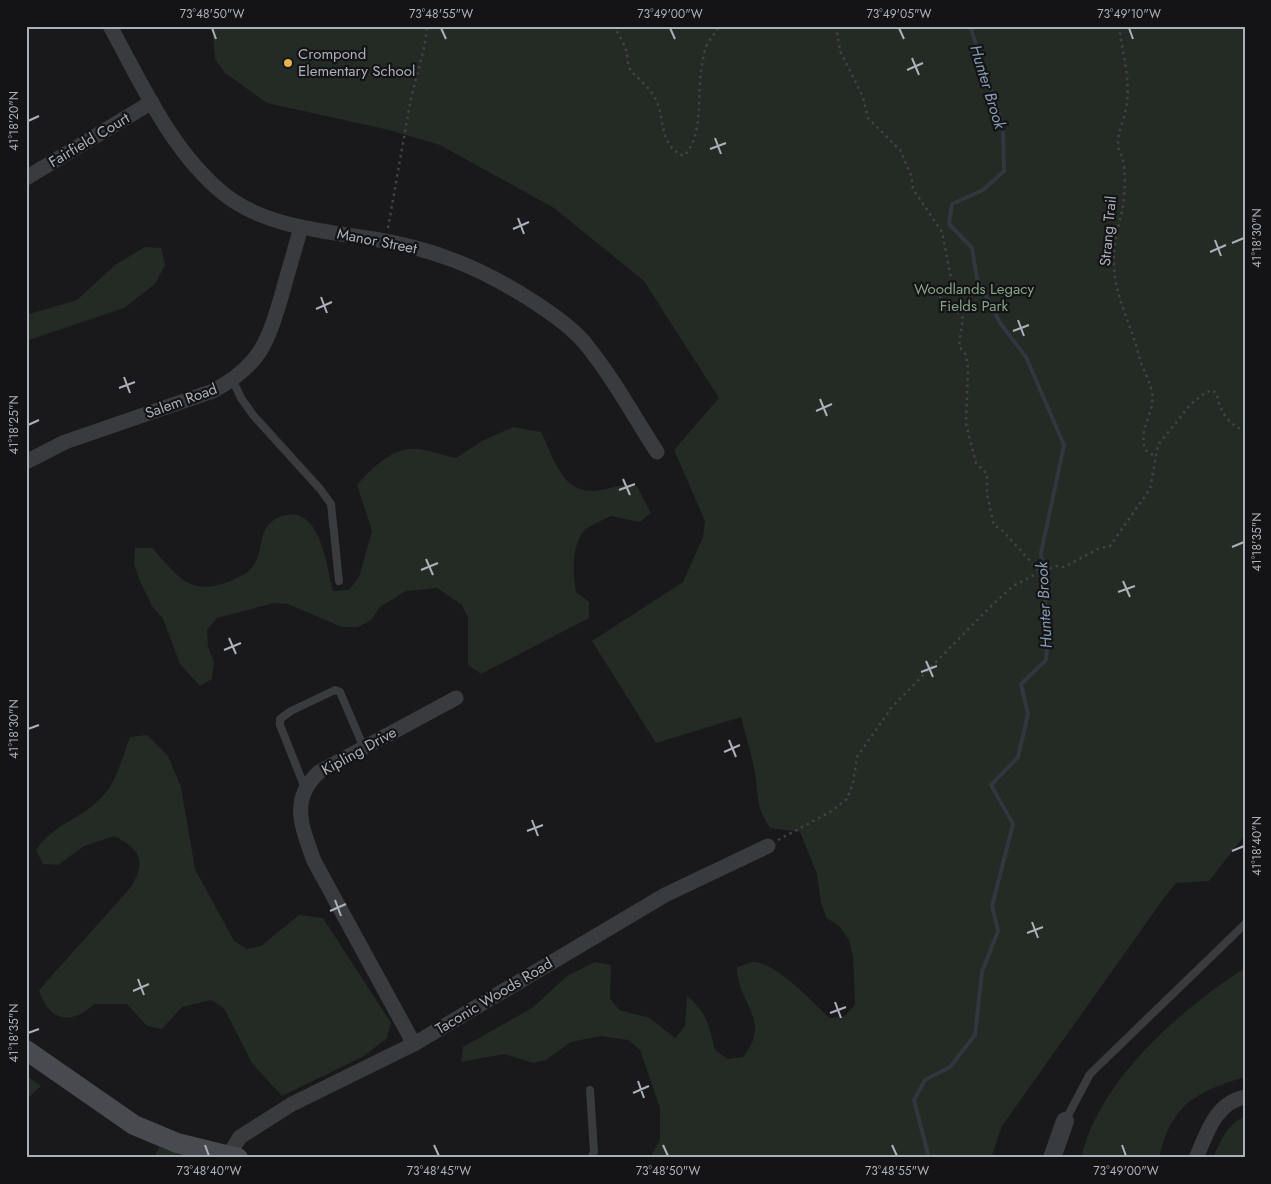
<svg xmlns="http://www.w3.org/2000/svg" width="1271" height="1184" viewBox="0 0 1271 1184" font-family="Jost,sans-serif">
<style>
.green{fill:#232b24}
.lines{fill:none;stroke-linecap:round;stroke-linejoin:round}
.stream{stroke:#30373e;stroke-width:4}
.path{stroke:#404246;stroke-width:2.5;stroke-dasharray:2.5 4;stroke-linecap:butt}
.service{stroke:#3a3b3f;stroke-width:8}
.minor{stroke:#3a3b3f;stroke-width:15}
.tertiary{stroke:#3a3b3f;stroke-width:18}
.secondary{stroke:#484a4f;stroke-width:20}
.ticks{fill:none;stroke:#acb0b9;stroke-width:2}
.poi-dot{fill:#e5b346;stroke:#141416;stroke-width:2}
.labels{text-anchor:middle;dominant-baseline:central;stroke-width:4.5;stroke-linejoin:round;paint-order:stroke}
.poi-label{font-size:15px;fill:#acb0b9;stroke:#141416;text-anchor:start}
.street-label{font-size:15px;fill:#acb0b9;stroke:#141416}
.park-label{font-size:15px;fill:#85a387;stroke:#141416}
.water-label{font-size:16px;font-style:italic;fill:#869cb1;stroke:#141416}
.neatline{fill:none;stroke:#acb0b9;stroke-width:2}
.ticks-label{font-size:12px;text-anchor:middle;fill:#acb0b9}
</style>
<rect width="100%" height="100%" fill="#19191b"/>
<!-- green -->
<g class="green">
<path d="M212 26H1245V835L1209 881 1176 883 1164 898 1002 1126 991 1158H650L660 1139V1108L640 1050 628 1040 600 1036 571 1042 546 1060 533 1063 504 1054 461 1062 463 1047 532 1008 567 976 595 962 611 965 610 998 619 1010 650 1018 675 1038 685 1026 687 996C707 1012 709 1026 715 1050L728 1059 743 1057C773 1020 737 1004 737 967 742 966 747 963 752 962 774 960 814 1004 830 1018L845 1016 855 1004 853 956 849 940 840 927 827 918 821 903 817 874 800 832 770 828C753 801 760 795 754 768 751 751 745 734 741 717L656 743 592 641 683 582 703 537 705 521 674 450 719 398 644 281 554 208 440 145 389 130 267 103 225 73 215 59Z"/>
<polygon points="145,247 161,248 165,265 155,284 124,308 26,341 26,315 77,300 115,265"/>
<path d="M513 427 541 432C552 454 561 491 591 491 608 491 617 483 637 486L651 513 640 522 611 516C603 520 590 525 584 531 571 546 573 574 576 592L589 602V618L481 674 468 665V618L462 605 437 588 406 591 380 607 371 620 358 627H342L288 604 274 603 217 618 207 630 208 647 214 662 212 679 200 686 180 664 163 619 152 606 139 579 134 564 135 548H152C177 575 190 598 230 581 242 576 250 573 256 561 261 551 260 538 266 528 271 520 279 516 287 515 321 509 327 568 333 591L349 590 359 577 372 531 357 485C370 470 389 451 409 449 422 447 442 455 456 458L484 440Z"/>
<path d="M147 735 168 756 181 787 195 869 234 941 247 949 261 946 299 915 323 918 391 1023 387 1038 364 1056 282 1096 252 1063 224 1008 211 1000 182 1007 162 1029 147 1026 127 1004H94C71 1026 48 1021 39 990L131 887C147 861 140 849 114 836L84 846 58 865 43 864 36 850C54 823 82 819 102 797 117 781 122 758 130 737Z"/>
<path d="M1245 968V1077C1195 1092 1171 1105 1159 1158H1081C1099 1080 1180 1010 1245 968Z"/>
<polygon points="26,1075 41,1086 26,1100"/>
<path d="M1245 1116V1158H1213C1221 1140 1227 1125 1245 1116Z"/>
<polygon points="159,1147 193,1158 154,1158"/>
</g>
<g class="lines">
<!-- stream -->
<polyline class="stream" points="929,1158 914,1100 925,1080 950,1067 975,1035 982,972 998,931 992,906 1013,824 991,785 1018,757 1028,714 1021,684 1046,660 1048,634 1041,553 1064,445 1026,357 1000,323 977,279 972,248 949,224 952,204 983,190 1004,171 1003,125 970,26"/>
<!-- path -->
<g class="path">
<path d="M613 26C618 32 623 42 626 50 628 55 627 63 630 69 637 79 649 86 655 98 666 118 658 146 684 156 705 133 696 95 702 66 703 59 704 49 708 43 711 37 716 33 719 26"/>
<polyline points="836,26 840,51 863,97 868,118 900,150 911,175 913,189 942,232 951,278 950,286 940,295 940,301 955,310 963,318 959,346 966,355 968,368 966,424 976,463 987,474 987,494 994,525 1003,531 1040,572"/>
<path d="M1119 26C1122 51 1130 77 1127 102 1126 116 1117 132 1118 146 1118 150 1121 153 1122 157 1126 170 1125 192 1123 206 1119 227 1113 242 1114 266 1115 297 1132 327 1139 356 1142 368 1149 379 1152 392 1156 412 1138 427 1145 450L1155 456"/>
<polyline points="388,228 411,98 425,44 427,26"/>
<path d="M778 840 830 812 847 799 853 783 857 757 892 707 989 608 1013 586 1040 572 1056 566 1064 567 1098 549 1110 546 1150 489 1158 445 1191 404 1205 393 1212 390 1217 394C1219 411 1229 425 1245 431"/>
</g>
<!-- service -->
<g class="service">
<polyline points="233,381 241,398 253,415 320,489 331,504 339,581"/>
<polyline points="305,788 280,725 280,719 291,711 335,690 340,692 364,748"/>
<polyline points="590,1090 594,1152 591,1158"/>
<polyline points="1065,1121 1090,1074 1245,924"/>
</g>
<!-- minor -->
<g class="minor">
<path d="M110 26C142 84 171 151 224 194 265 227 324 231 374 239 434 249 479 267 531 300 549 312 569 325 584 342 612 376 633 415 657 452"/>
<polyline points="26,178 152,102"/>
<path d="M26 462 65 442 213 391C260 366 268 342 282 294 288 272 295 249 301 227"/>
<path d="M414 1044 314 861C302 827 289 800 319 772L456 698"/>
<polyline points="228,1156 240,1137 292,1104 414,1044 665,895 768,846"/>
<path d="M1196 1158C1207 1133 1215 1103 1245 1097"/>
</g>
<!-- tertiary -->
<polyline class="tertiary" points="1052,1158 1065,1121"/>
<!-- secondary -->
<polyline class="secondary" points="26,1050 134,1125 177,1143 238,1158"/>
</g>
<!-- ticks -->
<path class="ticks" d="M212 28 216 39M441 28 446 39M670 28 675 39M899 28 904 39M1129 28 1133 39M912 58 919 75M907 70 923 63M28 121 39 116M715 138 721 154M710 149 726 143M518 218 524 234M513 229 529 222M1215 240 1221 256M1232 243 1244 238M1210 252 1226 245M321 297 327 313M316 309 332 302M1018 320 1024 336M1013 331 1029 325M124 377 130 393M119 388 135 382M820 399 827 416M816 411 832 404M28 425 39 420M623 479 630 495M619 490 635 484M1232 547 1244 542M426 559 433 575M421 570 438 563M1123 581 1130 597M1118 592 1135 586M229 638 236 654M224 650 241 643M926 661 933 677M921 672 937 666M28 729 39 725M729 740 736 757M724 752 740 745M532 820 538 836M527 831 543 825M1232 851 1244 846M335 900 341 916M330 911 346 904M1032 922 1038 938M1027 933 1043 927M138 979 144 995M133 991 149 984M835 1002 841 1018M830 1013 846 1007M28 1033 39 1029M638 1081 644 1098M633 1093 649 1086M205 1145 209 1156M434 1145 439 1156M663 1145 668 1156M892 1145 897 1156M1122 1145 1126 1156"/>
<!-- markers -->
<circle class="poi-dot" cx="288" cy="63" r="5"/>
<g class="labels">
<!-- poi labels -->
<g class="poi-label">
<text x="298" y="54">Crompond<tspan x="298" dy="17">Elementary School</tspan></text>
</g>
<!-- street labels -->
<g class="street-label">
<text transform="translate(89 140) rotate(-31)">Fairfield Court</text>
<text transform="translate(1108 231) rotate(-85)">Strang Trail</text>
<text transform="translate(377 241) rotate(11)">Manor Street</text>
<text transform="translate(181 401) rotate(-20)">Salem Road</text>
<text transform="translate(359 751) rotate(-29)">Kipling Drive</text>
<text transform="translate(494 996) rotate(-31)">Taconic Woods Road</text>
</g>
<!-- park labels -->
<g class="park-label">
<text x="974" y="289">Woodlands Legacy<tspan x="974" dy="17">Fields Park</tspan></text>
</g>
<!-- water labels -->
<g class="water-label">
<text transform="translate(988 87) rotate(73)">Hunter Brook</text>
<text transform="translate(1044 605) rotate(-93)">Hunter Brook</text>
</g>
</g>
<!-- border -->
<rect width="1271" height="1184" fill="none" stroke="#141416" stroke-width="55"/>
<rect x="28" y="28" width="1216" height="1128" class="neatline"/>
<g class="ticks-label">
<text x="212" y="18">73°48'50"W</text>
<text x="441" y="18">73°48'55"W</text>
<text x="670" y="18">73°49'00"W</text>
<text x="899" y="18">73°49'05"W</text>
<text x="1129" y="18">73°49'10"W</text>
<text transform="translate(14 121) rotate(-90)" y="4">41°18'20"N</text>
<text transform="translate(1257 238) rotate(-90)" y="4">41°18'30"N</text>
<text transform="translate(14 425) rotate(-90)" y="4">41°18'25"N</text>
<text transform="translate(1257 542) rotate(-90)" y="4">41°18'35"N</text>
<text transform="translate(14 729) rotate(-90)" y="4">41°18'30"N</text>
<text transform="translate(1257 846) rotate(-90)" y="4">41°18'40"N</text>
<text transform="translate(14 1033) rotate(-90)" y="4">41°18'35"N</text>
<text x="209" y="1175">73°48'40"W</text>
<text x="439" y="1175">73°48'45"W</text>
<text x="668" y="1175">73°48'50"W</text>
<text x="897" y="1175">73°48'55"W</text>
<text x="1126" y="1175">73°49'00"W</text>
</g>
</svg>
